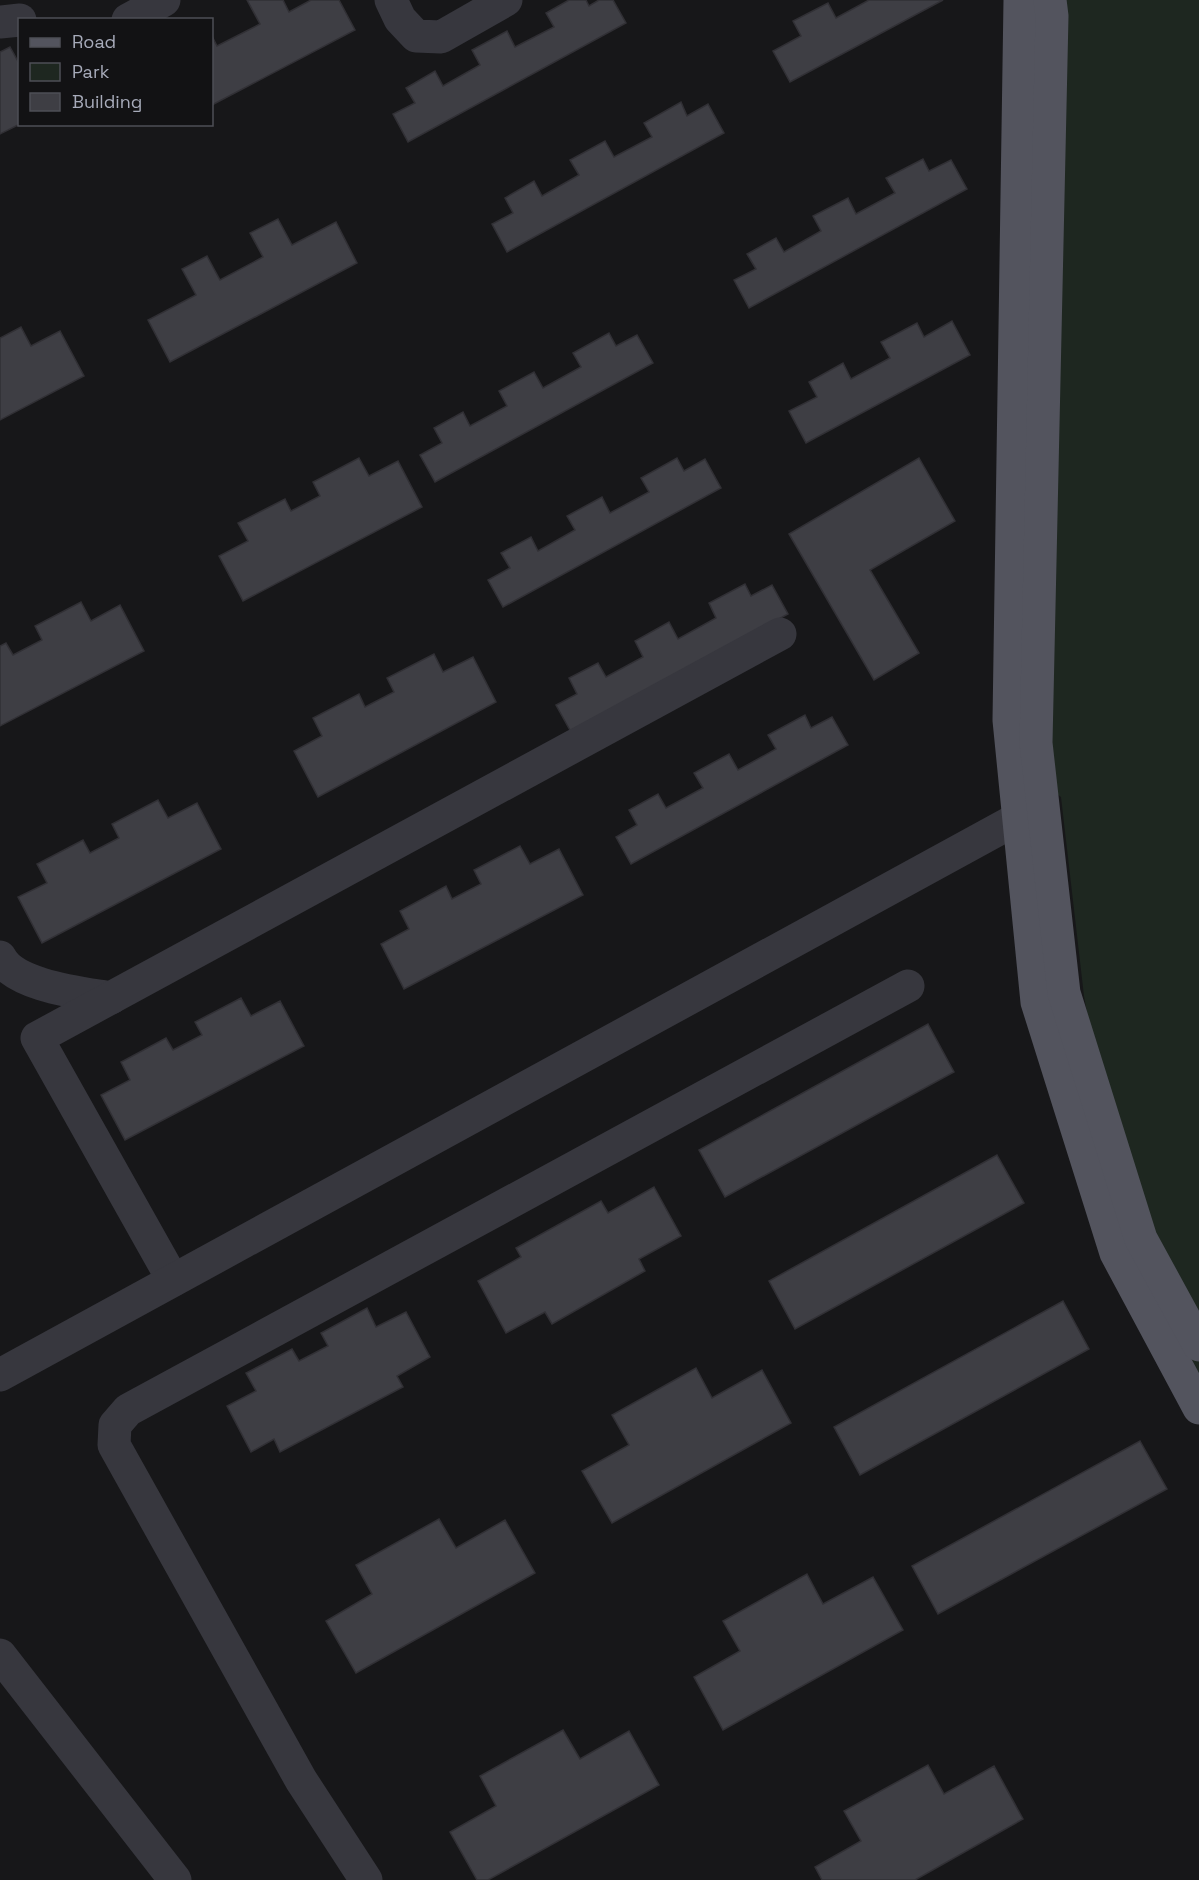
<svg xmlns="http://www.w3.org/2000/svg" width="1199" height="1880" viewBox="0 0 1199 1880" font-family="'Space Grotesk',sans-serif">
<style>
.green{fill:#1e2720}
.building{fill:#3e3e44;stroke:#313035;stroke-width:1.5}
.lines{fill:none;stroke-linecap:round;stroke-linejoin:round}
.minor{stroke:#37373e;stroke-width:33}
.major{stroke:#53545e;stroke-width:33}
</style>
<rect width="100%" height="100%" fill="#171719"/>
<!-- green -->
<polygon class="green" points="1031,0 1199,0 1199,1374 1129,1245 1084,996 1061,797 1028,772"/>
<!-- building -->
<g class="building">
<polygon points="247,0 283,0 289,12 311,0 339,0 355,30 212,105 212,36 217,46 260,24"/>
<polygon points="569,0 586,0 589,6 599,0 613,0 626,23 408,142 393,114 415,103 406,88 435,71 443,86 480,65 472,50 507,31 515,47 554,27 546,13"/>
<polygon points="869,0 943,0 790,82 773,51 801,36 793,21 828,3 836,18"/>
<polygon points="10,47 20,65 20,124 0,134 0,52"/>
<polygon points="681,102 687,116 708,104 724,133 507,252 492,224 513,213 505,198 534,181 542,196 579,175 570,160 605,141 614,157 652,137 644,123"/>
<polygon points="923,159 929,171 951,160 967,189 749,308 734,280 756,269 747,254 776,238 784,252 821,231 813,216 848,198 856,214 895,193 886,178"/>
<polygon points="278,219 292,245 336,222 357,263 170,362 148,320 196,295 182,269 207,256 220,280 263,257 250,233"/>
<polygon points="952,321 970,355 806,443 789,411 817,397 809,382 843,363 851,379 890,358 881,342 917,323 924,337"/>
<polygon points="21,327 31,346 60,331 84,376 0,420 0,338"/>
<polygon points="609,333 616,346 637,335 653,363 435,482 420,455 442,443 434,428 463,412 470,426 507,406 499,391 534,372 543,388 581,367 573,353"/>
<polygon points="359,458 369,476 398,461 422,507 243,601 219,556 248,541 238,523 285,499 291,511 320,496 313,482"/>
<polygon points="677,458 684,471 705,459 721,488 503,607 488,580 510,568 501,553 531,537 538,551 575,530 567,516 602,497 610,513 649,492 641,478"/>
<polygon points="919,458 955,521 870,570 919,653 874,680 789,534"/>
<polygon points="745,584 751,596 772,585 788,614 571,732 556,705 577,694 569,678 598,663 606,677 643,657 635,641 669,622 678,639 716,618 709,603"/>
<polygon points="81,602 91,621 120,605 144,651 0,726 0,646 6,643 13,655 42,640 35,626"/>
<polygon points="434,654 443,672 473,657 496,702 318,797 294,751 322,736 313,718 359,694 365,707 394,692 387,678"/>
<polygon points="805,715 811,728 832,717 848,745 631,864 616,837 637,825 629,810 658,794 666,808 703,788 694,773 729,754 738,770 776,749 768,735"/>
<polygon points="158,800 168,818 197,803 221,849 42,943 18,897 47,883 37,864 83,840 90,853 119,838 112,824"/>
<polygon points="520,846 530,864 559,849 583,895 404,989 381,944 409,929 400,911 446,886 452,899 481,884 474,870"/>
<polygon points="241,998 251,1016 280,1001 304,1046 125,1140 101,1095 130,1080 121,1062 166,1038 173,1050 202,1035 195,1022"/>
<polygon points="928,1024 954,1072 725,1197 699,1150"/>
<polygon points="997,1155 1024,1203 795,1329 769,1281"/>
<polygon points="654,1187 681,1236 639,1259 645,1271 552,1324 545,1312 506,1333 478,1281 521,1257 516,1248 601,1201 608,1213"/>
<polygon points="1063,1301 1089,1349 860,1475 834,1427"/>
<polygon points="367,1308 376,1327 406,1312 430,1357 397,1376 403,1387 280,1452 274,1439 251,1452 227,1406 256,1391 246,1373 292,1349 299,1361 328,1346 321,1333"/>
<polygon points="696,1368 712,1398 762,1370 791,1423 612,1523 582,1471 629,1445 612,1415"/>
<polygon points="1140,1441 1167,1489 938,1614 912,1566"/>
<polygon points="439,1519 456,1548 505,1520 535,1573 356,1673 326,1621 372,1594 356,1565"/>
<polygon points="807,1574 823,1604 873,1577 903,1630 723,1730 694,1677 740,1651 723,1621"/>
<polygon points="563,1730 580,1759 629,1731 659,1785 488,1880 477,1880 450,1832 496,1806 480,1776"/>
<polygon points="928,1765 944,1794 994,1766 1023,1819 915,1880 822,1880 815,1867 861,1841 844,1811"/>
</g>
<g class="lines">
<!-- minor -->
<g class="minor">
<polyline points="391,0 400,19 416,36 441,37 506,0"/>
<polyline points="128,20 164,0"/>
<polyline points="0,22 20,20"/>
<path d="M0 957C14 986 82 993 111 998"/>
<polyline points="173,1280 37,1038 780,634"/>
<polyline points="0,1375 1019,818 1042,808"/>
<polyline points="0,1655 175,1880"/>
<polyline points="366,1880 301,1780 114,1445 115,1425 128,1410 908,986"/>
</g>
<!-- major -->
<g class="major">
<polyline points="1020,0 1009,720 1037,1002 1116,1253 1199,1408"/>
<polyline points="1050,0 1052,16 1036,743 1064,993 1141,1239 1199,1345"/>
</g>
</g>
<!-- legend -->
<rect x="18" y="18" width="195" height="108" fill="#121214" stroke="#4e4f56" stroke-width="1.5"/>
<rect x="30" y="38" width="30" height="9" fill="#53545e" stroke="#4e4f56" stroke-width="1.5"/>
<text x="72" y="48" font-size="18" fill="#a7abba">Road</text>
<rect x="30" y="63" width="30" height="18" fill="#1e2720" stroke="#4e4f56" stroke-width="1.5"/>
<text x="72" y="78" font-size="18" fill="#a7abba">Park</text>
<rect x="30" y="93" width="30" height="18" fill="#3e3e44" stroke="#4e4f56" stroke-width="1.5"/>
<text x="72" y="108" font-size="18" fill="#a7abba">Building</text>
</svg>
